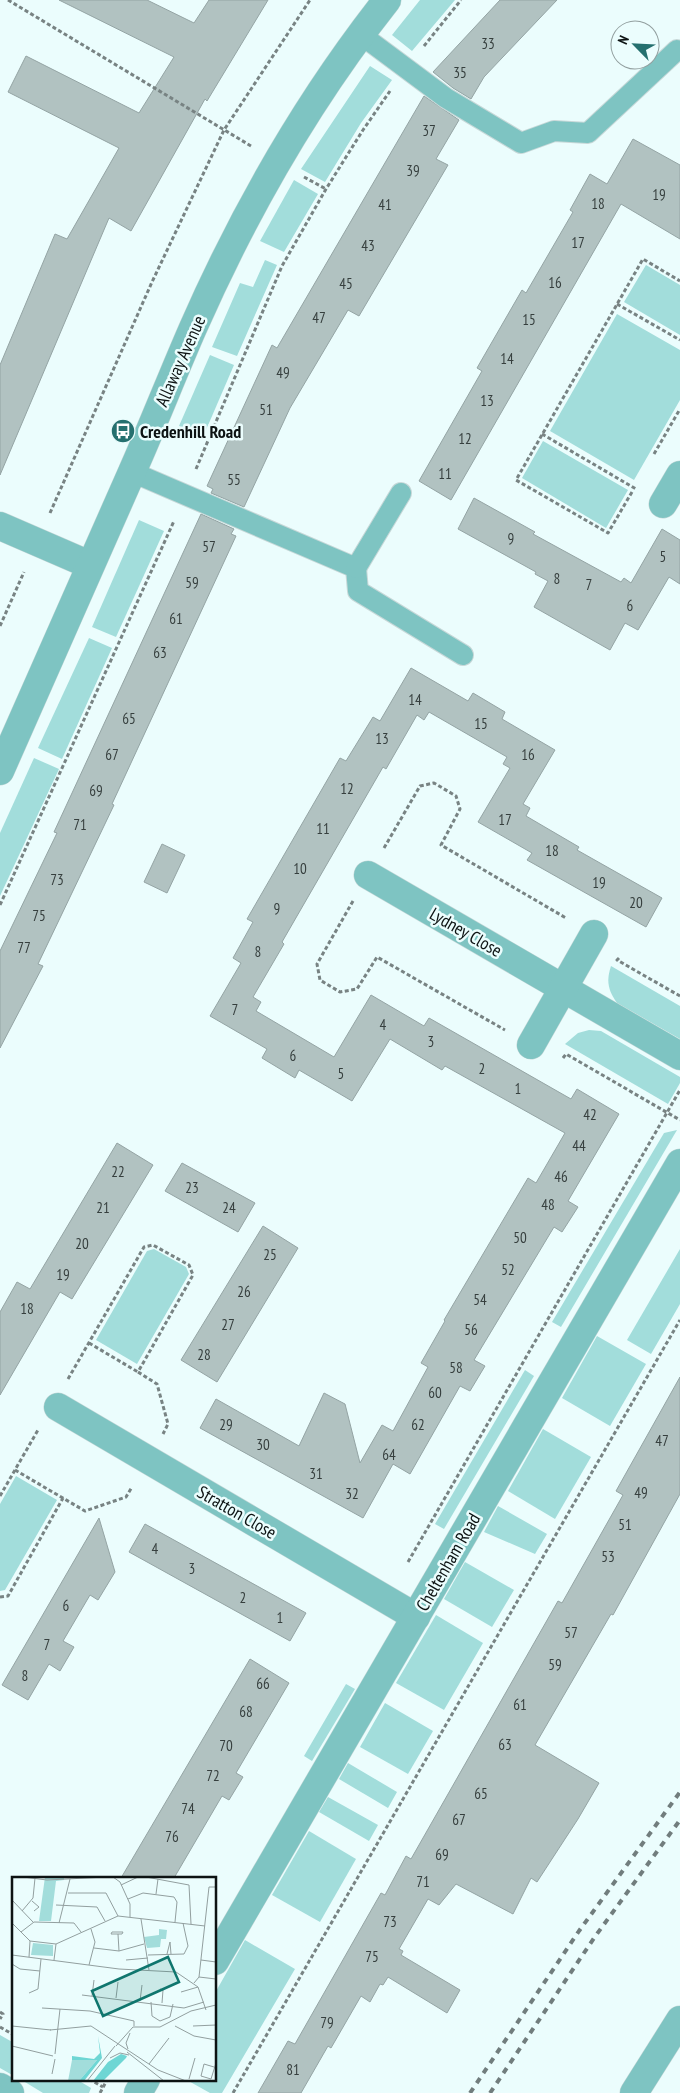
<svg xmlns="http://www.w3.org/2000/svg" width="680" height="2093" viewBox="0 0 680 2093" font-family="'PT Sans Narrow',sans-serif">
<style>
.green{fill:#a2dddb}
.building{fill:#b1c2c1;stroke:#94a4a4}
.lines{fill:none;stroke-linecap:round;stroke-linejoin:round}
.service-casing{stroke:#c7d8d8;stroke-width:22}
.minor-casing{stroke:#c7d8d8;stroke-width:29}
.tertiary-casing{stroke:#c7d8d8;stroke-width:29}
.path{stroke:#788383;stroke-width:3;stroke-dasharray:4 2.5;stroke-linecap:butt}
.service{stroke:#7ec4c2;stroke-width:20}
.minor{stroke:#7ec4c2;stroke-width:28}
.tertiary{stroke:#7ec4c2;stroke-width:28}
.rail{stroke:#717d7d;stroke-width:4;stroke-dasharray:6 6;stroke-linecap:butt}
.labels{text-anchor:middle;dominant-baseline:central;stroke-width:5;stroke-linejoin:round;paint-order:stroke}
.number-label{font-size:15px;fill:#363f3e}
.street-label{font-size:18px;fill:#0d1313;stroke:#ebfdfd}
.poi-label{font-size:18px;font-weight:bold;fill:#0d1313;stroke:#ebfdfd;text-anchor:start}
.inset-road{fill:none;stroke:#929f9f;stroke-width:1}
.view{fill:#0f766e;fill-opacity:0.15;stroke:#0f766e;stroke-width:2.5}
.inset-edge{fill:none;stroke:#0d1313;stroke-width:2.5}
</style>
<rect width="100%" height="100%" fill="#ebfdfd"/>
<!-- green -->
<g class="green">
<polygon points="420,0 455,0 412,51 392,35"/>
<polygon points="370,66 392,80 361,123 325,182 301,169"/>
<polygon points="294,180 318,194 284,252 260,241"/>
<polygon points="265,260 277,265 237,356 212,347 240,283 253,287"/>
<polygon points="646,265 680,285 680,335 624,302"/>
<polygon points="617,314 680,350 680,400 634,480 550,431"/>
<polygon points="210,355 234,365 203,437 179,426"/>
<polygon points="543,441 628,490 606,528 522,478"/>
<polygon points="139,520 164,531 116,637 92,627"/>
<polygon points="89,638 112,648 62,759 38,748"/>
<polygon points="34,758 59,769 0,896 0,833"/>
<path d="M611 966 680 1006V1039L617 1003C608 990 606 981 611 966Z"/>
<polygon points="589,1030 601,1031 680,1077 680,1083 668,1104 565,1044 578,1033"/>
<polygon points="677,1130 561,1327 552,1322 664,1133"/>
<polygon points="154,1249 186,1267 189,1274 137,1364 96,1340 147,1251"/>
<polygon points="680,1249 680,1304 651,1354 627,1340"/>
<polygon points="597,1336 646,1364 610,1426 562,1398"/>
<polygon points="525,1370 534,1376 444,1529 435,1524"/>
<polygon points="543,1429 591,1457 555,1519 508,1491"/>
<polygon points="16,1476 57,1500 5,1590 0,1591 0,1504"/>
<polygon points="498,1506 547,1534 535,1554 484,1532"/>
<polygon points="465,1562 514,1590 492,1627 444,1599"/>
<polygon points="436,1615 483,1643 444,1710 396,1683"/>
<polygon points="346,1684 355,1689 312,1761 304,1756"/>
<polygon points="385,1703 433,1731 408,1774 360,1747"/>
<polygon points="348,1763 397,1792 388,1808 339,1779"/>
<polygon points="328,1797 378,1825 369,1841 319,1812"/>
<polygon points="309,1831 356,1859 320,1922 272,1895"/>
<polygon points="245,1940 295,1969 222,2093 210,2093 185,2079 215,2079 215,1993"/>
<polygon points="0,2035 14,2043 14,2076 0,2068"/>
<polygon points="20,2079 76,2079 91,2088 89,2093 43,2093"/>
</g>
<!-- building -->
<g class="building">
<polygon points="59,0 147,0 194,23 209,0 268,0 207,101 205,99 131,231 109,218 0,475 0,365 55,234 67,239 119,148 8,92 26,56 139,113 174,57"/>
<polygon points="500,0 557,0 484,77 471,99 453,88 433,72"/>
<polygon points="424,96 459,120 436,159 448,165 359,316 348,310 290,408 244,507 211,493 213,489 207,486 272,345 277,348"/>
<polygon points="633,139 680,165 680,239 621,204 451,500 419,481 482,371 477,368 522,290 526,293 573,212 570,210 590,174 607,184"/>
<polygon points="474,498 535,532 533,534 621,582 624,578 631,583 662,529 680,540 680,584 669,577 638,630 625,623 610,650 534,607 548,581 535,574 536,572 458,529"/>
<polygon points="201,514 234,529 231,534 236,536 112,804 114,805 38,964 43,966 0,1048 0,951 57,833 54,832"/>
<polygon points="411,668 468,701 473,693 505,712 502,719 555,750 523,804 530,808 526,816 579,847 577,850 662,898 646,927 527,860 532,853 478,822 510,768 503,764 507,757 429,712 424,720 417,715 386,769 383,767 282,942 284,944 253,997 261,1002 256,1011 334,1057 371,995 424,1026 429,1018 571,1099 577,1089 619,1114 568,1201 578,1207 562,1232 554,1227 474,1360 485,1366 470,1391 460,1386 410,1474 393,1464 363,1518 200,1428 216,1399 299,1446 324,1393 345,1404 360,1463 382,1425 393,1431 428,1367 421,1363 445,1321 444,1320 528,1178 536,1183 565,1133 445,1066 442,1070 390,1039 352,1101 299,1070 295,1078 262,1058 267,1049 210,1016 241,963 233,958 253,922 247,919 340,758 346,761 373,717 380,721"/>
<polygon points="162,844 185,855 167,893 144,882"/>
<polygon points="117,1143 153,1165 72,1299 60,1292 0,1395 0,1312 17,1282 30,1289"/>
<polygon points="182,1163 255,1203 238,1232 165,1191"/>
<polygon points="263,1226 298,1248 217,1382 181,1360"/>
<polygon points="680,1377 680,1494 613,1615 611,1614 535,1745 599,1783 578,1819 537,1882 531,1878 513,1914 456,1884 439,1905 428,1899 399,1949 403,1951 401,1955 460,1990 447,2013 388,1977 383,1985 380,1984 370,2002 361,1996 331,2048 328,2046 301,2093 258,2093 288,2041 295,2044 381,1893 385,1895 406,1856 411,1859 558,1601 562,1603 623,1495 616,1491"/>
<polygon points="99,1518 115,1572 98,1600 90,1595 63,1641 74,1647 60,1671 49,1664 28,1700 2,1685"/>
<polygon points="145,1524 306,1613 290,1641 129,1552"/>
<polygon points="250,1659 289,1683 236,1773 243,1777 229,1800 222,1796 174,1878 121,1878"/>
</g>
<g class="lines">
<!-- service casing -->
<g class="service-casing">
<g id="service">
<polyline points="360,34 446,98 521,143 554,131 588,133 677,50 680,51"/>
<polyline points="132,472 356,568 358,591 463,655"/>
<polyline points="356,568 401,493"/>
</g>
</g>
<!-- minor casing -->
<g class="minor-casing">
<g id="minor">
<polyline points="663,504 680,475"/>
<polyline points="0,526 90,565"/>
<polyline points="368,875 680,1056"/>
<polyline points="531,1045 594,934"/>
<polyline points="58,1407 416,1617"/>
<polyline points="215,1961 680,1163"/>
<polyline points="0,2087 10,2093"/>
<polyline points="138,2093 146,2079"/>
<polyline points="634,2093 680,2020"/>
</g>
</g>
<!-- tertiary casing -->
<g class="tertiary-casing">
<path id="tertiary" d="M0 771C44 671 88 572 132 472 153 425 172 376 193 328 244 212 308 100 387 0"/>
</g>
<!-- path -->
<g class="path">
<polyline points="8,0 251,146"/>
<polyline points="424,46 461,0"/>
<polyline points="304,177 326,189"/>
<polyline points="617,304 680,340"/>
<polyline points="542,434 636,489"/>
<polyline points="654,454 680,409"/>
<polyline points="196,469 282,266 326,189 363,130 390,91"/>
<polyline points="632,492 608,533 516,480 643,259 680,281"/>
<polyline points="50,513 152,282 224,130 310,0"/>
<polyline points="0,626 24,572"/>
<polyline points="384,848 420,786 434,783 456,796 460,809 441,845 566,918"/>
<polyline points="353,901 317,964 320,980 340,992 357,989 377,957 505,1030"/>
<polyline points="0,905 174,521"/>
<polyline points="619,958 617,960 680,996"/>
<polyline points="563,1058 566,1054 680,1120"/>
<polyline points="89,1343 138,1372"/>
<polyline points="68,1379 144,1247 153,1245 189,1265 193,1275 138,1372 157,1384 168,1424 163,1434"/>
<polyline points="15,1470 85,1511 126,1497 132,1487"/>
<polyline points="0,1496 38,1430"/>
<polyline points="408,1562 680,1090"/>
<polyline points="0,1597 8,1596 63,1498"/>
<polyline points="0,2012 3,2014 0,2019"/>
<polyline points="0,2027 14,2035"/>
<polyline points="89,2079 103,2087"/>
<polyline points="100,2093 107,2080"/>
<polyline points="233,2093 680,1320"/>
</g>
<!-- service -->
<use href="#service" class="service"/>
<!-- minor -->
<use href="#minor" class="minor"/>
<!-- tertiary -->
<use href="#tertiary" class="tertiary"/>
<!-- rail -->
<g class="rail">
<polyline points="470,2093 579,1931 680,1792"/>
<polyline points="490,2093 594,1938 680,1820"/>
</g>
</g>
<!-- icons -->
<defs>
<g id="bus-disc" transform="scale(1.25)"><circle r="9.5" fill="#25706f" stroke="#ebfdfd"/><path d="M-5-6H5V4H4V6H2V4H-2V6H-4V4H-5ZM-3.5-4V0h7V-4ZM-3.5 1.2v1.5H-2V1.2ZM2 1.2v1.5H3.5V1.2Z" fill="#fff"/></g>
</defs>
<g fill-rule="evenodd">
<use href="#bus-disc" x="123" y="431"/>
</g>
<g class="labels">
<!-- number labels -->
<g class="number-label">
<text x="488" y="43">33</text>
<text x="460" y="72">35</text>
<text x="429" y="130">37</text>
<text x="413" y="170">39</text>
<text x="659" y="194">19</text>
<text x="598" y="203">18</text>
<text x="385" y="204">41</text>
<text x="578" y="242">17</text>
<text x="368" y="245">43</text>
<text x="555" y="282">16</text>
<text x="346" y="283">45</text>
<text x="319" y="317">47</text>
<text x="529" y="319">15</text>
<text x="507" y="358">14</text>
<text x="283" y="372">49</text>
<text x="487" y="400">13</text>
<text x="266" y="409">51</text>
<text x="465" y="438">12</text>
<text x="445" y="473">11</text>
<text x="234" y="479">55</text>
<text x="511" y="538">9</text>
<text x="209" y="546">57</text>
<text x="663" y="556">5</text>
<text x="557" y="578">8</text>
<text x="192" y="582">59</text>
<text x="589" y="584">7</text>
<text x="630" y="605">6</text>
<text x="176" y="618">61</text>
<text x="160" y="652">63</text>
<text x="415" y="699">14</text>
<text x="129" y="718">65</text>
<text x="481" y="723">15</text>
<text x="382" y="738">13</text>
<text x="112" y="754">67</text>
<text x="528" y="754">16</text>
<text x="347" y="788">12</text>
<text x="96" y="790">69</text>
<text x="505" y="819">17</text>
<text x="80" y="824">71</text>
<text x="323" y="828">11</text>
<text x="552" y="850">18</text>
<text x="300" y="868">10</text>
<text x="57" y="879">73</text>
<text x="599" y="882">19</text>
<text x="636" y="902">20</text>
<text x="277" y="908">9</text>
<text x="39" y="915">75</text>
<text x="24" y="947">77</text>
<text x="258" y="951">8</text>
<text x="235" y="1009">7</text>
<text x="383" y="1024">4</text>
<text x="431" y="1041">3</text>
<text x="293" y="1055">6</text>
<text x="482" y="1068">2</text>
<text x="341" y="1073">5</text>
<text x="518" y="1088">1</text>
<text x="590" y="1114">42</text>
<text x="579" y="1145">44</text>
<text x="118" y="1171">22</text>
<text x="561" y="1176">46</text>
<text x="192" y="1187">23</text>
<text x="548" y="1204">48</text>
<text x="103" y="1207">21</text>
<text x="229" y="1207">24</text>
<text x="520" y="1237">50</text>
<text x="82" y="1243">20</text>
<text x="270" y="1254">25</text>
<text x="508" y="1269">52</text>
<text x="63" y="1274">19</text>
<text x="244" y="1291">26</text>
<text x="480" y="1299">54</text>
<text x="27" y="1308">18</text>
<text x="228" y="1324">27</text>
<text x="471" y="1329">56</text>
<text x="204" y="1354">28</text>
<text x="456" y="1367">58</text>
<text x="435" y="1392">60</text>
<text x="226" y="1424">29</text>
<text x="418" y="1424">62</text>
<text x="662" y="1440">47</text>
<text x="263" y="1444">30</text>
<text x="389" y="1454">64</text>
<text x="316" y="1473">31</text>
<text x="641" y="1492">49</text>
<text x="352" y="1493">32</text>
<text x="625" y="1524">51</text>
<text x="155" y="1548">4</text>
<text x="608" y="1556">53</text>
<text x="192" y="1568">3</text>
<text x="243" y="1597">2</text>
<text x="66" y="1605">6</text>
<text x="280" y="1617">1</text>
<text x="571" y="1632">57</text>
<text x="47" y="1644">7</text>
<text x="555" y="1664">59</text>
<text x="25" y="1675">8</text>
<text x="263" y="1683">66</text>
<text x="520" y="1704">61</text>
<text x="246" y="1711">68</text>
<text x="505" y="1744">63</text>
<text x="226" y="1745">70</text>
<text x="213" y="1775">72</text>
<text x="481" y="1793">65</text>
<text x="188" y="1808">74</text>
<text x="459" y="1819">67</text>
<text x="172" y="1836">76</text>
<text x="442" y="1854">69</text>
<text x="423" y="1881">71</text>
<text x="390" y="1921">73</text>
<text x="372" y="1956">75</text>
<text x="327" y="2022">79</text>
<text x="293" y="2069">81</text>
</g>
<!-- street labels -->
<g class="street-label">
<text transform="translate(180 361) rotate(-66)">Allaway Avenue</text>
<text transform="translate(466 932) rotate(30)">Lydney Close</text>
<text transform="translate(237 1512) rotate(30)">Stratton Close</text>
<text transform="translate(448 1562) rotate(-60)">Cheltenham Road</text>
</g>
<!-- poi labels -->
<g class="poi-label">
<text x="140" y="431">Credenhill Road</text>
</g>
</g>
<!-- overview -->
<g transform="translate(12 1877)">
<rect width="204" height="204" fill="#ebfdfd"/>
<path d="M33 0H52V3L44 4 39 44H27ZM147 52 155 53 154 62H149L148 70 135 71 132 60 147 58ZM21 66 41 68V79L19 78ZM60 183H85L67 204H56Z" fill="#a2dddb"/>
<path d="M86 159 90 181 72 204H67L85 183H60V179L82 182 88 176ZM109 177 115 179 114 181 91 204H81L96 185Z" fill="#6ed6d4"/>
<path class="inset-road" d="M11 0 35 3 94 0M101 0 108 5 118 27V40M134 0 177 8 179 47M109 8 126 0M56 16H94L106 39M144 17 146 2M116 22 131 16 162 20 165 25 163 45M0 23 21 45M20 24 27 30 22 34M44 28 85 30 93 44M10 34 21 21 23 1M129 42 137 93M0 46 18 64M47 46 58 2M9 55 22 45 62 46 69 55M111 55 110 57H99L100 55ZM106 57 107 74M18 64 44 67 106 39 193 49M82 71 107 74 132 67M155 77 158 65 159 77M0 78 107 92 164 95 186 110 194 133M136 78 172 77 176 69 171 46M17 80 18 64M42 83 44 67M114 83 136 81M189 83 204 85M0 87 8 92 28 94M77 88 83 65 79 52M187 100 204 102M182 106 187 100 197 10H204M148 112 151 113 150 126M169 115 186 110M17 116 26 112 29 82M70 118 172 131 192 125M80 119 82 103M104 121 106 105M128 124 130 108M139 125 140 139 148 144 158 140 161 127M30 131 78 134 122 144V149M0 149 39 153M163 149 182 159 204 163M181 149 204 148M38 153 79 149 146 193 174 204M0 169 41 179M104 169 121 150H148L179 134 204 128M116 172 114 166 118 156M115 175 152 204M43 177 48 132M98 181 108 176 117 178M137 187 157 161M202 190 192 187 189 199 199 202 204 186M40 197 43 182M177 202 183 181M75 204 103 169"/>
<path class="view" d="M156 80 167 105 91 139 80 114Z"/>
<rect width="204" height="204" class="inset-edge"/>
</g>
<!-- north arrow -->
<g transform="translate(635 45) rotate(294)"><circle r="24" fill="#ebfdfd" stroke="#929f9f"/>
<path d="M0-4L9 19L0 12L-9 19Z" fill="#25706f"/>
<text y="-8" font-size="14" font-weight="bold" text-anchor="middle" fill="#0d1313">N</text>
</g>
</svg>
